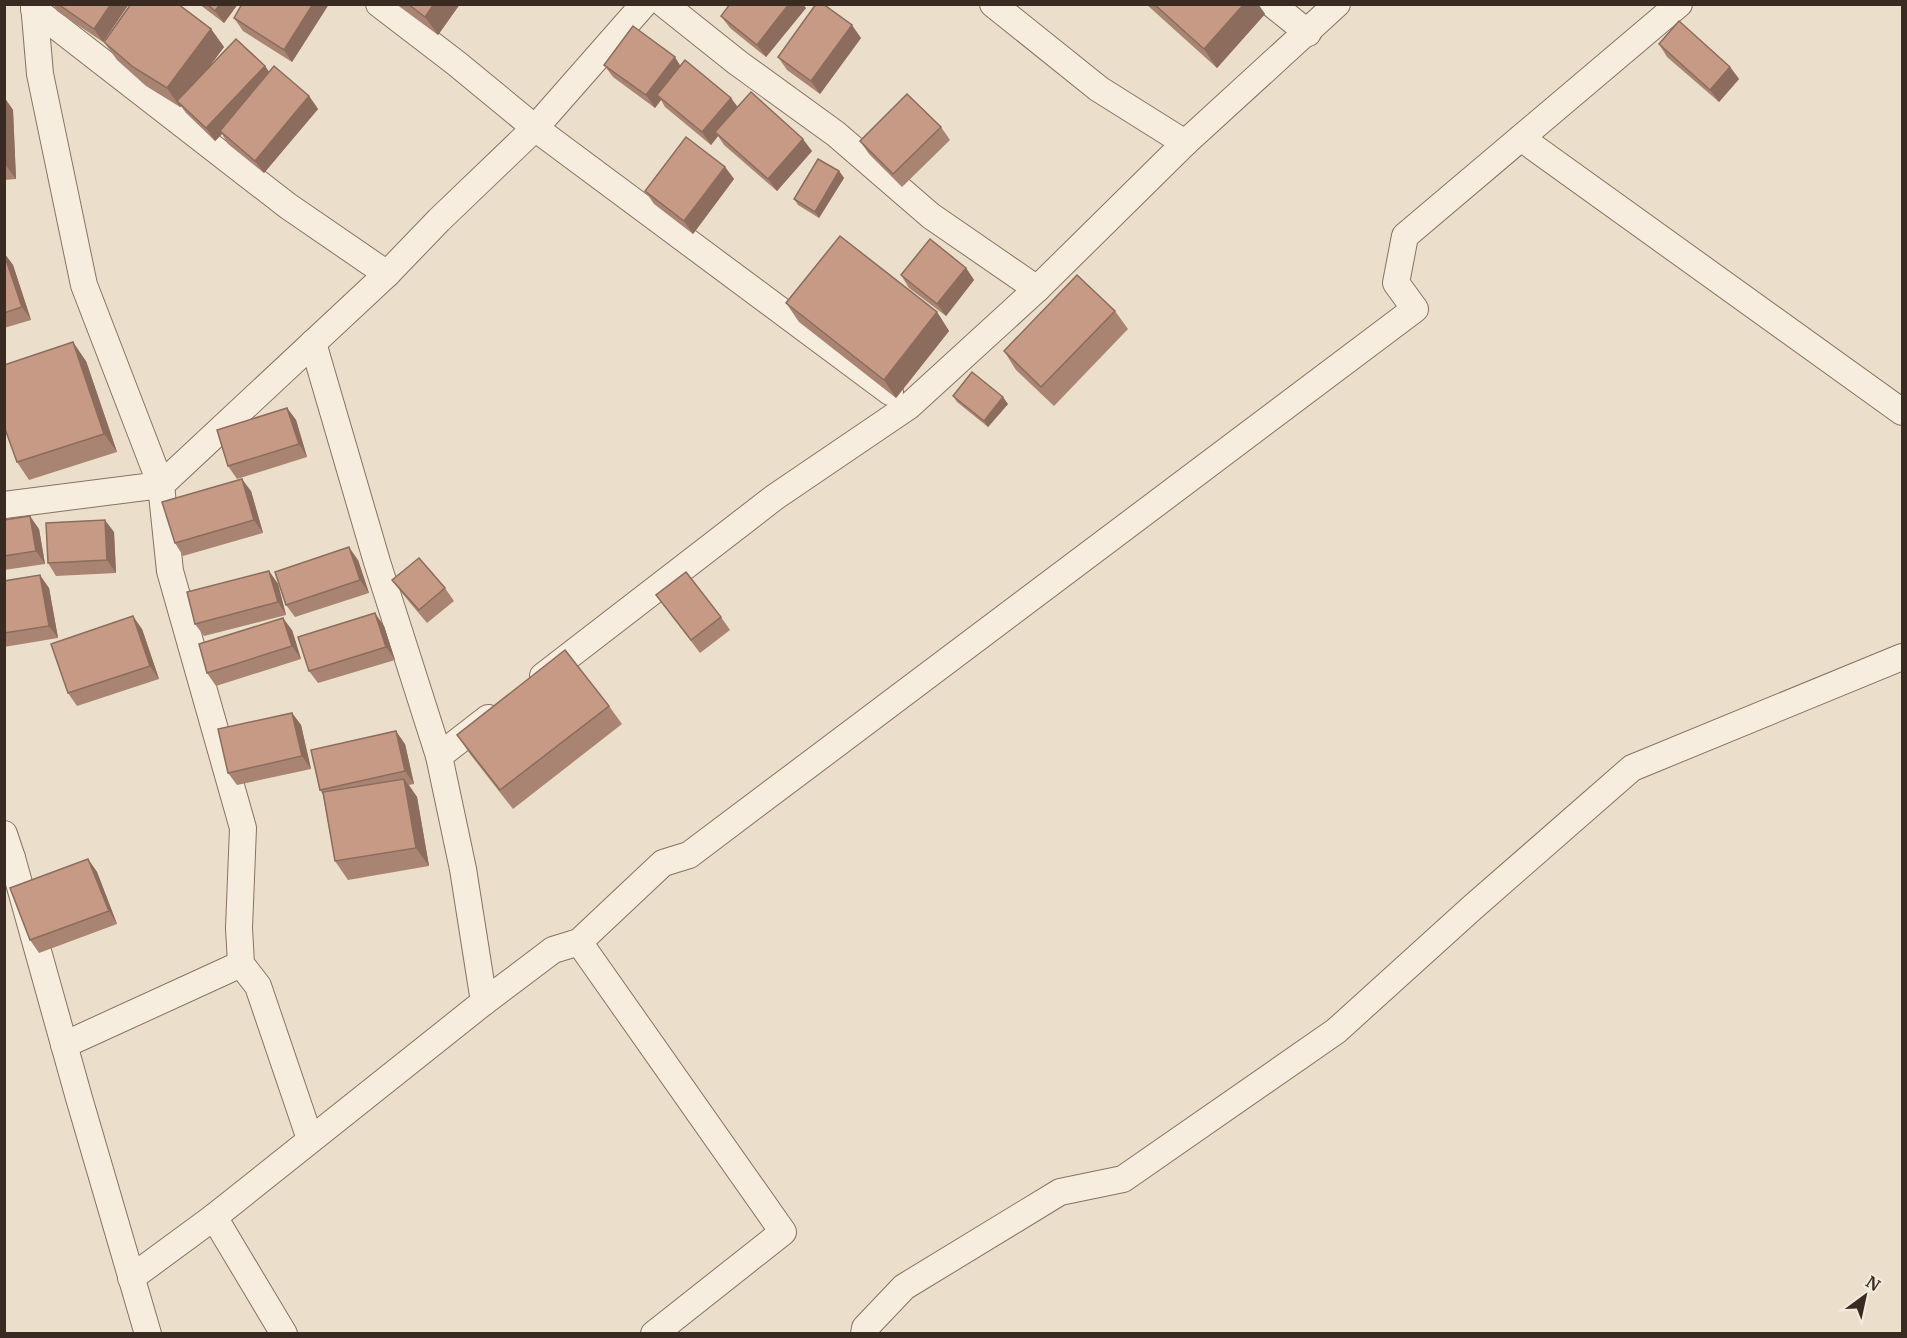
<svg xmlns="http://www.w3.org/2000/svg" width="1907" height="1338" viewBox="0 0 1907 1338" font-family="Merriweather,serif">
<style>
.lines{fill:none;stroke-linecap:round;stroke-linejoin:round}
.minor-casing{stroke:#877261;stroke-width:28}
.minor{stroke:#f6edde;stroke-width:26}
.wall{fill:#aa8472}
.shaded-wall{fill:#8b6c5d}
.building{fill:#c69a85;stroke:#8b6c5d;stroke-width:1.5}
</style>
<rect width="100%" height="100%" fill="#ebdfcb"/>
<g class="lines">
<!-- minor casing -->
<g class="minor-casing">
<g id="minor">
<polyline points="644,4 535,128 890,392"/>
<polyline points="664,4 738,63 836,134 931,216 1037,289"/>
<polyline points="1272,4 1308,33"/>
<polyline points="34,9 288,206 387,274 439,220 535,128 456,63 379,4"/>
<polyline points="1521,138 1902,412"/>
<polyline points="1185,143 1337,4"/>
<polyline points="313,343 377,562 439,756 463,869 484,1002"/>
<polyline points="4,505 161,485 84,285 40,74 34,4"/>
<polyline points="543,676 775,497 909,406 1037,289 1185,143 1099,89 993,4"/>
<polyline points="439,756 488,718"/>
<polyline points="4,834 12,858"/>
<polyline points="4,860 12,858 79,1098 148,1334"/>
<polyline points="579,942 783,1232 654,1334"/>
<polyline points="64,1045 241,964"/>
<polyline points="310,1139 258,986 241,964 239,928 243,828 170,571 161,485 387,274"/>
<polyline points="214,1217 284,1334"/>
<polyline points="131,1278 214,1217 484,1002 553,950 579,942 663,863 689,855 1415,309 1396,283 1405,236 1679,4"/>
<polyline points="864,1334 865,1328 904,1287 1060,1192 1123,1179 1336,1031 1473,907 1632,768 1902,657"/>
</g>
</g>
<!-- minor -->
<use href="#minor" class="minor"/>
</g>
<!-- wall -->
<g class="wall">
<polygon points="53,4 129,4 103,42 57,11"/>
<polygon points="199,4 238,4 224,23"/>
<polygon points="329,4 292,62 243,31 234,18"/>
<polygon points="396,4 460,4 438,35"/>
<polygon points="1146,4 1258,4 1265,14 1217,68"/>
<polygon points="806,8 766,57 730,28 721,16"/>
<polygon points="211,29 224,47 209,67 265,66 269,72 309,96 318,109 264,173 228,144 222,134 215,141 186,113 181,106 180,107 146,86 117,60 104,42"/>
<polygon points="861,38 820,94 787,70 778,57"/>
<polygon points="1659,44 1730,67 1739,79 1719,102 1667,57"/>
<polygon points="604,65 681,66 731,98 737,107 812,151 777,191 724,145 718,136 711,145 665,107 661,100 655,108 613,77"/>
<polygon points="4,97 13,110 16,179 4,180"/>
<polygon points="941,127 950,140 902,187 869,154 860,141"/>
<polygon points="725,167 734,179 693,234 654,204 645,191"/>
<polygon points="839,171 844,178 819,218 798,205 794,199"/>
<polygon points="4,253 13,265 31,320 4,328"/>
<polygon points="966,268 974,280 946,316 909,288 901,275"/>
<polygon points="786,303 937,312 949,331 896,398 799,322"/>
<polygon points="1115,311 1128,329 1054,406 1016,370 1004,351"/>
<polygon points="86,361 117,452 29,480 17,462"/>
<polygon points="953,396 1008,404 988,427 957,402"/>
<polygon points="287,408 296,420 307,457 237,479 228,466"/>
<polygon points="251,491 263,533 183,556 175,543"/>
<polygon points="4,520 39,529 45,564 4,570"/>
<polygon points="114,532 116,573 56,576 48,563"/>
<polygon points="358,560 369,593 295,617 286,605"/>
<polygon points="269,571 278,584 286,615 204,636 195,624"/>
<polygon points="392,580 445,588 454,601 427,623 401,592"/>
<polygon points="4,581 49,588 58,638 4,647"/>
<polygon points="656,595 721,617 730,630 700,653"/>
<polygon points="384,626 395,660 318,683 309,671"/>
<polygon points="142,629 159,679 77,706 68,693"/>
<polygon points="292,630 301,659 216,686 207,673"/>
<polygon points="609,706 622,724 513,809 470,754 457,735"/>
<polygon points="292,713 301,725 311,769 237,785 228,773"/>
<polygon points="405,744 414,784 409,785 417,797 429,866 348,880 335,861 323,795 320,790"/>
<polygon points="88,859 97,872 117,924 39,953 30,940"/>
</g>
<!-- shaded-wall -->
<g class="shaded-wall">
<polygon points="111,4 129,4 103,42 94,29"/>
<polygon points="220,4 238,4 224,23 215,11"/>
<polygon points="313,4 329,4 292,62 284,50"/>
<polygon points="434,4 460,4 438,35 425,17"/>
<polygon points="789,4 803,4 806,8 766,57 757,45"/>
<polygon points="1244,4 1258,4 1265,14 1217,68 1204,49"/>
<polygon points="852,25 861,38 820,94 811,81"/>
<polygon points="211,29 224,47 181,105 177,101 181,106 180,107 167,88"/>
<polygon points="675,57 683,70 657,95 661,100 655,108 646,95"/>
<polygon points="265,66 274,79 220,131 222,134 215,141 206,128"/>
<polygon points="1730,67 1739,79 1719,102 1710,90"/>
<polygon points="309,96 318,109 264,173 255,161"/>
<polygon points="4,97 13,110 16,179 4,163"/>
<polygon points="731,98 740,110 715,132 718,136 711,145 702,132"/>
<polygon points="803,139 812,151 777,191 768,179"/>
<polygon points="725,167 734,179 693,234 684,221"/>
<polygon points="839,171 844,178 819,218 815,212"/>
<polygon points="4,253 13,265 31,320 22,307"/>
<polygon points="966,268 974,280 946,316 937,304"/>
<polygon points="937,312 949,331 896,398 884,380"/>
<polygon points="73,342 86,361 117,452 104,434"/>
<polygon points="1003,397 1008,404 988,427 984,421"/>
<polygon points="287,408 296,420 307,457 299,444"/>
<polygon points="242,479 251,491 263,533 254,520"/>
<polygon points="30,516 39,529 45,564 36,551"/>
<polygon points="105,520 114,532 116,573 107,560"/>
<polygon points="349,547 358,560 369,593 360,580"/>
<polygon points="269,571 278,584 286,615 278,602"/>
<polygon points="40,575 49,588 58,638 49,626"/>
<polygon points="375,613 384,626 395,660 386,647"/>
<polygon points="133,616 142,629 159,679 150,666"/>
<polygon points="283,618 292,630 301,659 292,646"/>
<polygon points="292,713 301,725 311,769 302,756"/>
<polygon points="396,731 405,744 414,784 405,771"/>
<polygon points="404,779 417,797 429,866 416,848"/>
<polygon points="88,859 97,872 117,924 109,911"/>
</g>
<!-- building -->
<g class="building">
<polygon points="58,4 111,4 94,29"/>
<polygon points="131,4 178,4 211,29 167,88 133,67 104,42"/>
<polygon points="207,4 220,4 215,11"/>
<polygon points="242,4 313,4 284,50 234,18"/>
<polygon points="408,4 434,4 425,17"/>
<polygon points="730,4 789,4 757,45 721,16"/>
<polygon points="816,4 823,4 852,25 811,81 778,57"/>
<polygon points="1154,4 1244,4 1204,49"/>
<polygon points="1679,21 1730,67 1710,90 1659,44"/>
<polygon points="633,26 675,57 646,95 604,65"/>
<polygon points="236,39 265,66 206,128 177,101"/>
<polygon points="685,60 731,98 702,132 657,95"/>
<polygon points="274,66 309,96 255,161 220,131"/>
<polygon points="751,92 803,139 768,179 715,132"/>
<polygon points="907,94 941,127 893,174 860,141"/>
<polygon points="686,137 725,167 684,221 645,191"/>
<polygon points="818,159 839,171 815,212 794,199"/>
<polygon points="840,236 937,312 884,380 786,303"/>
<polygon points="930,239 966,268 937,304 901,275"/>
<polygon points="4,254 22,307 4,313"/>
<polygon points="1077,275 1115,311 1041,387 1004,351"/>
<polygon points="73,342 104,434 17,462 4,426 4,365"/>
<polygon points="972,372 1003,397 984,421 953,396"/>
<polygon points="287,408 299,444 228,466 217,430"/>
<polygon points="242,479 254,520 175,543 162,502"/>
<polygon points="30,516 36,551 4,556 4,520"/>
<polygon points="105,520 107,560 48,563 46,523"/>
<polygon points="349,547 360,580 286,605 275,572"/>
<polygon points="419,558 445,588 419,610 392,580"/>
<polygon points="269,571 278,602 195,624 187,592"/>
<polygon points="686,572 721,617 691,640 656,595"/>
<polygon points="40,575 49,626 4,633 4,581"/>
<polygon points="375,613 386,647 309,671 298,637"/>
<polygon points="133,616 150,666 68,693 51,644"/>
<polygon points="283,618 292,646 207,673 199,644"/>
<polygon points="565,650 609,706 500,790 457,735"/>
<polygon points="292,713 302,756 228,773 218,729"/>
<polygon points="396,731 405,771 320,790 311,750"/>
<polygon points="404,779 416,848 335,861 323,792"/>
<polygon points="88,859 109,911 30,940 10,888"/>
</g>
<!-- border -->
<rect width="1907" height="1338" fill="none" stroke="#392b22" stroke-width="12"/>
<!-- north arrow -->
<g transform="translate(1865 1296) rotate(33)" stroke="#f3eada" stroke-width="4.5" paint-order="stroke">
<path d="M0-4.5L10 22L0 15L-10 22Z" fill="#392b22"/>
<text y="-9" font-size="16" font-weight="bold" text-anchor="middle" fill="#392b22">N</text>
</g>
</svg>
